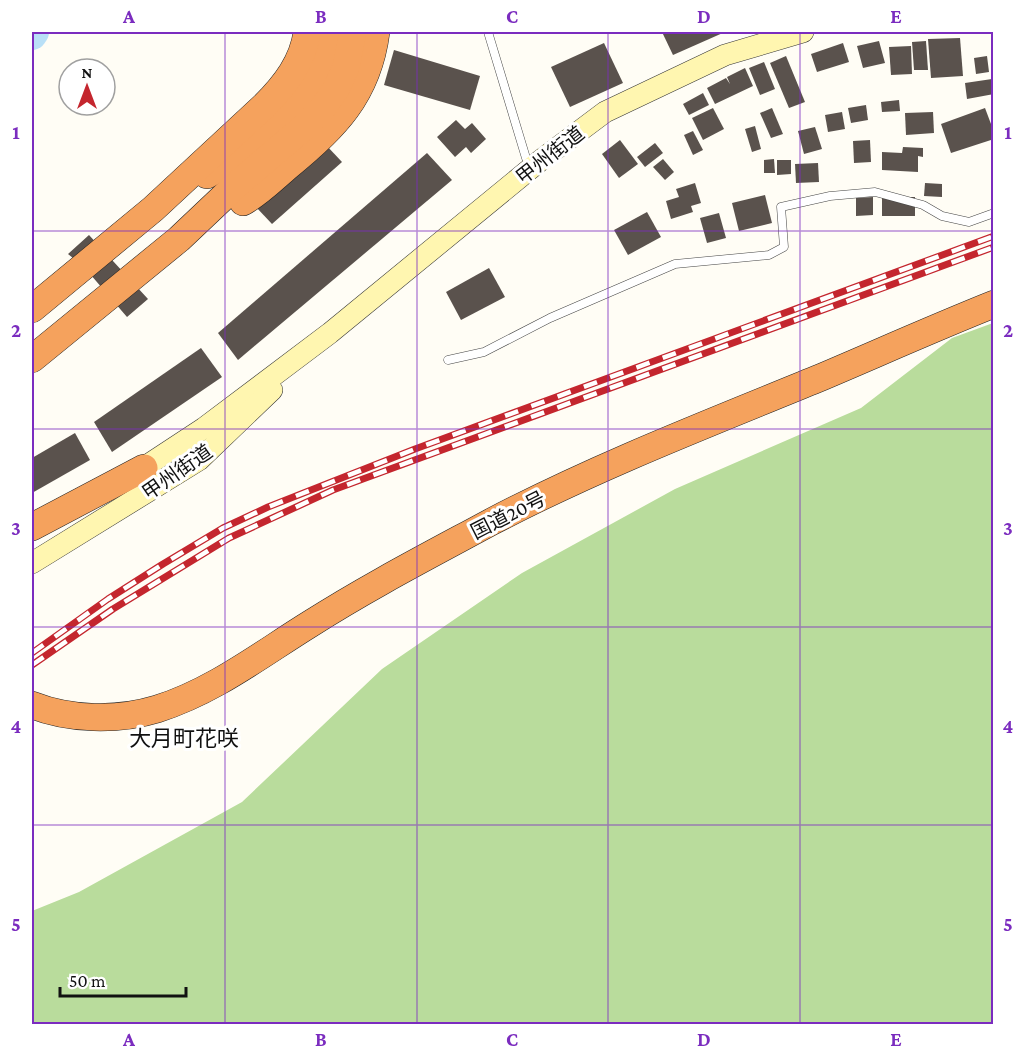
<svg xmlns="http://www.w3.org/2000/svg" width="1025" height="1056" viewBox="0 0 1025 1056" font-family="'Crimson Pro','Noto Sans JP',serif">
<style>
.forest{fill:#b9dc9c}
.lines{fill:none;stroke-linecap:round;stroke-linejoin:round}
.river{stroke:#b9e0f7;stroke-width:30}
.building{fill:#5a524d}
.lane-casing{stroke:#444;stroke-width:9}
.secondary-casing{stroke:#333;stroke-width:22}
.highway-casing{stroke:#222;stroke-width:28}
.lane{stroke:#fff;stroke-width:8}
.secondary{stroke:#fff6b0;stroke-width:21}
.highway{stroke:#f5a25d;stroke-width:27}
.rail-casing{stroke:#c4262e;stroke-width:7}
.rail{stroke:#fff;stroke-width:4.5;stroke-dasharray:14;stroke-linecap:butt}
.grid{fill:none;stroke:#7b2cbf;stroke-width:1.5;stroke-opacity:0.55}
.labels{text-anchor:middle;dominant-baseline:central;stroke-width:6;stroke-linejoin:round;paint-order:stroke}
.street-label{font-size:20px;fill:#111;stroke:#fff}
.quarter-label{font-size:22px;fill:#111;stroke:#fff}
.neatline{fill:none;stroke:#7b2cbf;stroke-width:2}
.grid-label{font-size:20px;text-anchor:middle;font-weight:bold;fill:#7b2cbf}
</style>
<rect width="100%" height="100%" fill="#fffdf5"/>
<!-- forest -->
<polygon class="forest" points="993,323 993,1024 32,1024 32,911 79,892 242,802 382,669 522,573 675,489 861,408 952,338"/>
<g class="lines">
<!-- river -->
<polyline class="river" points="32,35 34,32"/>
</g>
<!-- building -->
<g class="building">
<polygon points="662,32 725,32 673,55"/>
<polygon points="960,38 963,76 931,78 928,39"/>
<polygon points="879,41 885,63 863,68 857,46"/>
<polygon points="926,41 928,70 914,70 912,42"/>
<polygon points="604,43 623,83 570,107 551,67"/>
<polygon points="843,43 849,62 817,72 811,54"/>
<polygon points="911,46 912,74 891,75 889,47"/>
<polygon points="394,50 480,76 470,110 384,85"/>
<polygon points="786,56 805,102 789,108 770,63"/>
<polygon points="987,56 989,72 976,74 974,58"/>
<polygon points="764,62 775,89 760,95 749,68"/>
<polygon points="745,68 753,86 715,104 707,88 726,78 730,84 727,77"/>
<polygon points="992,79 994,94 967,99 965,83"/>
<polygon points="703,93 709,105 689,115 683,104"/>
<polygon points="899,100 900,111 882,112 881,102"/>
<polygon points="866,105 868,120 851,123 848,108"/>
<polygon points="713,108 724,129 703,140 692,118"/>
<polygon points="772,108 783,134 771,138 760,113"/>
<polygon points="985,108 994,132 994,139 951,153 941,124"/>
<polygon points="842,112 845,129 828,132 825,115"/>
<polygon points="933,112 934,133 906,135 905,113"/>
<polygon points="456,120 465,129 472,123 486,139 471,153 466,147 455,157 437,137"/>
<polygon points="755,126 761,149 752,152 745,129"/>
<polygon points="815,127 822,149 804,154 798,131"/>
<polygon points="693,131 703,150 693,155 684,135"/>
<polygon points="620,140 638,164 619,178 602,154"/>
<polygon points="870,140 871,162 854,163 853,141"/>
<polygon points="655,143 663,153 645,167 637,157"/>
<polygon points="326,145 342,162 272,224 256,207"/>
<polygon points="903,147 923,148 923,157 918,156 918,172 882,170 882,152 902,153"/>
<polygon points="427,153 452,180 238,360 218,333"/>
<polygon points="663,159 674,172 665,180 653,167"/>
<polygon points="774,159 775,173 764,173 764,160"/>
<polygon points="777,160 791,160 791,174 777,175"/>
<polygon points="818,163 819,182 796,183 795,164"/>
<polygon points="695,183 701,203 691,206 693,212 671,219 666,201 679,197 676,189"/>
<polygon points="925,183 942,184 942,197 924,196"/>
<polygon points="765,195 772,223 739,231 732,203"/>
<polygon points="873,197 873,215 856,216 856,198"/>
<rect x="882" y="197" width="33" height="19"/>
<polygon points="647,212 661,237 628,255 614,230"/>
<polygon points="719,213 726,238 707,243 700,218"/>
<polygon points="89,235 148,299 127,317 84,267 68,254"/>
<polygon points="489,268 505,297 461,320 446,292"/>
<polygon points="201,348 222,377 112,452 94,422"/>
<polygon points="75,433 90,460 32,493 32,458"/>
</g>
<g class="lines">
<!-- lane casing -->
<g class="lane-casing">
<g id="lane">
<polyline points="488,32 526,158 532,167"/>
<polyline points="448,360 484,352 550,318 675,264 769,255 784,247 781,207 830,196 875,192 923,205 942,216 969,222 994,213"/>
</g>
</g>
<!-- secondary casing -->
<g class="secondary-casing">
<g id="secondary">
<polyline points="131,476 204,428 330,333 541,160 605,112 725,55 803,32"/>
<polyline points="32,563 199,460 272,390"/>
</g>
</g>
<!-- highway casing -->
<g class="highway-casing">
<g id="highway">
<path d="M207 175C260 143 326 98 331 32"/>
<path d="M243 202C259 193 273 179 287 167 334 129 368 95 376 32"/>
<path d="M32 309 153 209 264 106C285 85 303 62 307 32"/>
<polyline points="32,359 179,239 235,186 303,128 322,109 336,89 346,67 353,32"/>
<polyline points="32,527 144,468"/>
<path d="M32 705C70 720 118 721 157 709 214 691 260 655 310 624 368 587 430 555 491 522 596 467 707 424 817 379 876 354 934 328 994 304"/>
</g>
</g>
<!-- lane -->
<use href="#lane" class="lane"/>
<!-- secondary -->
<use href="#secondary" class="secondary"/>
<!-- highway -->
<use href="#highway" class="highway"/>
<!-- rail casing -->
<g class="rail-casing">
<g id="rail">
<polyline points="32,653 108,599 163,564 223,528 268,507 415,449 994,236"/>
<polyline points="32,665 113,609 229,538 333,490 994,247"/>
</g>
</g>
<!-- rail -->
<use href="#rail" class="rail"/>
</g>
<!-- grid -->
<path class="grid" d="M225 32V1024M417 32V1024M608 32V1024M800 32V1024M32 231H994M32 429H994M32 627H994M32 825H994"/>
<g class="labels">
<!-- street labels -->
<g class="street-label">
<text transform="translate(550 155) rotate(-38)">甲州街道</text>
<text transform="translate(177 472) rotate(-35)">甲州街道</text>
<text transform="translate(508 515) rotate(-27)">国道20号</text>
</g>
<!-- quarter labels -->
<g class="quarter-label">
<text x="184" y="738">大月町花咲</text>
</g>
</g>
<!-- border -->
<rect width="1025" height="1056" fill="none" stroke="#ffffff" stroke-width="66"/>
<!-- north arrow -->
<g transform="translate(87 87)"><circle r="28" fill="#ffffff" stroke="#a0a0a0" stroke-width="1.5"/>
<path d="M0-4.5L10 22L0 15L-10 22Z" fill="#c4262e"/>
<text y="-9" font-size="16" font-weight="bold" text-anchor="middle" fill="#111111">N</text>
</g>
<!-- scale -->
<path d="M60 987v9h126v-9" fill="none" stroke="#111111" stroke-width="3"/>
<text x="69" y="987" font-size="18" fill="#111111" stroke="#ffffff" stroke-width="4.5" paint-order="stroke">50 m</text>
<rect x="33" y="33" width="959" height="990" class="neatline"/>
<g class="grid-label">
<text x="129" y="23">A</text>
<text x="321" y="23">B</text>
<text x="512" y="23">C</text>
<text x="704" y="23">D</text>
<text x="896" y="23">E</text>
<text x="16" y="139">1</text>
<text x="1008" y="139">1</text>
<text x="16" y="337">2</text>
<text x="1008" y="337">2</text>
<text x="16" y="535">3</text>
<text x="1008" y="535">3</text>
<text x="16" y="733">4</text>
<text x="1008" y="733">4</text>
<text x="16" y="931">5</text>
<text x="1008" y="931">5</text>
<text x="129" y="1046">A</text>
<text x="321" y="1046">B</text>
<text x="512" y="1046">C</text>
<text x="704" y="1046">D</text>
<text x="896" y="1046">E</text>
</g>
</svg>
